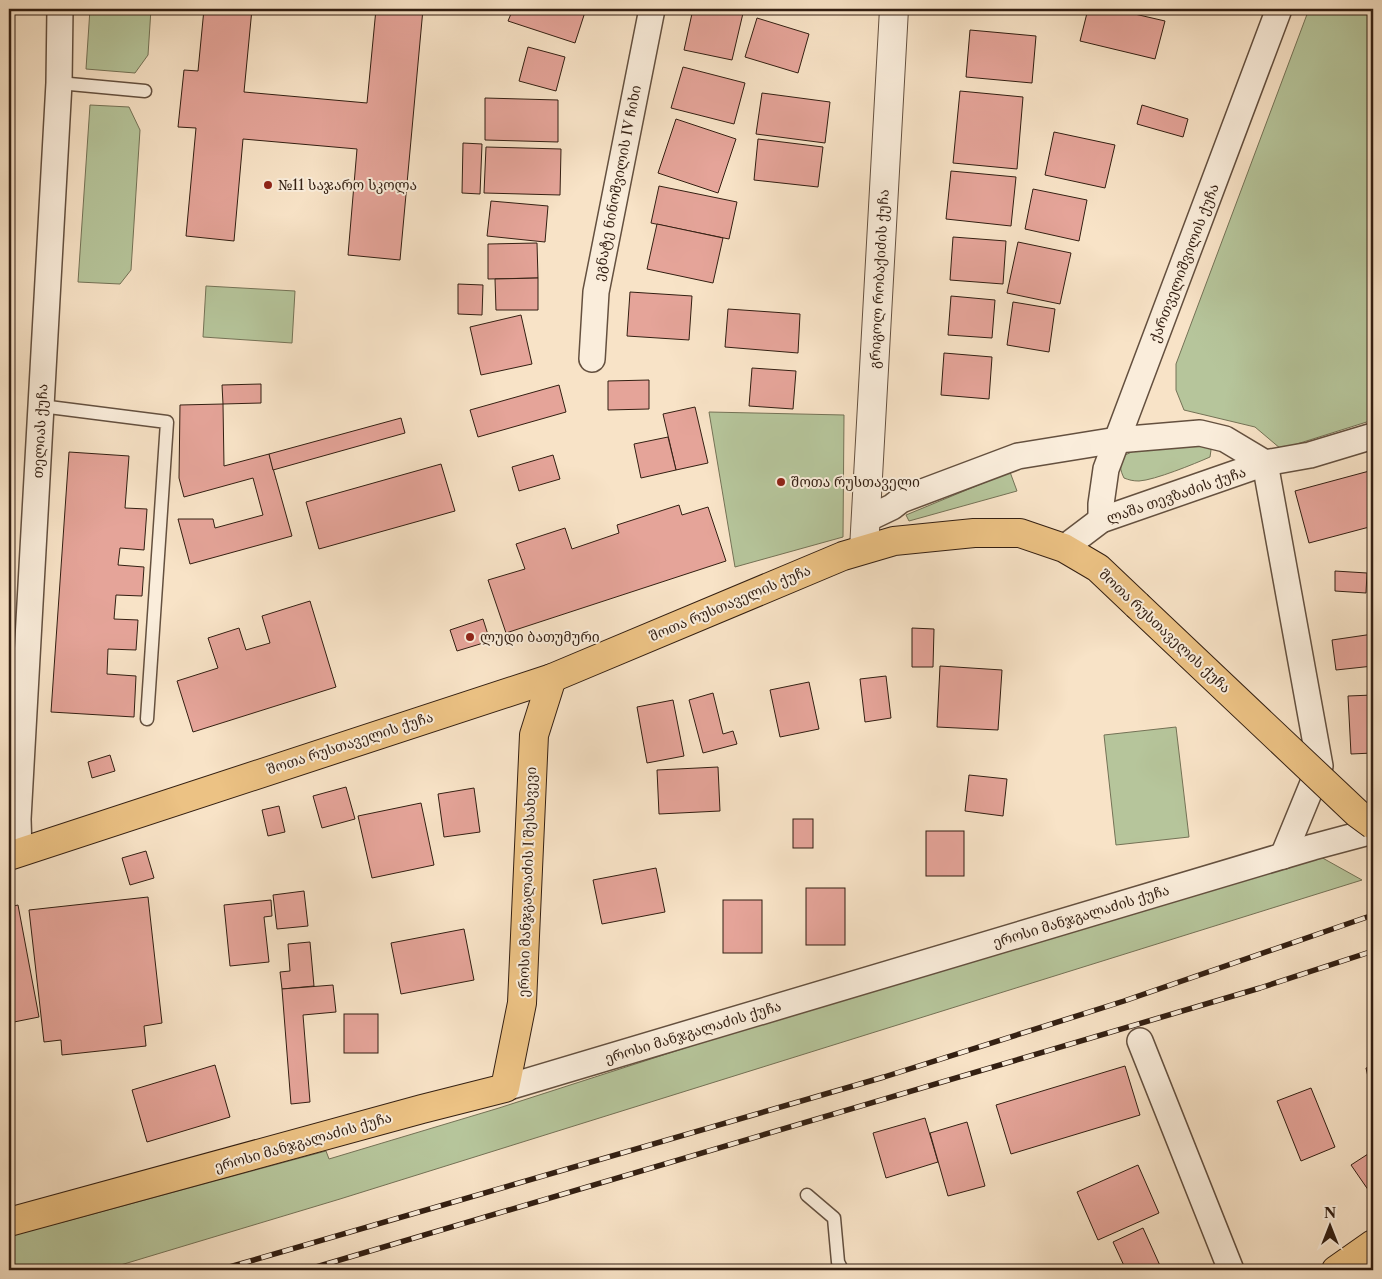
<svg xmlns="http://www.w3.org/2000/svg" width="1382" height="1279" viewBox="0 0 1382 1279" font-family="'Libre Caslon Text','Noto Serif Georgian',serif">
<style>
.green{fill:#b6c59b;stroke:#747256}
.building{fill:#e5a499;stroke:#331f12}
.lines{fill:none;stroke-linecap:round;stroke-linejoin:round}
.service-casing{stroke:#64503f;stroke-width:15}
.minor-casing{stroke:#64503f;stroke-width:28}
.tertiary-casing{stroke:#64503f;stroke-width:30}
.primary-casing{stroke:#331f12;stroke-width:30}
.service{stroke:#faeddb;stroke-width:12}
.minor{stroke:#faeddb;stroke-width:25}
.tertiary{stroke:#faeddb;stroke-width:28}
.primary{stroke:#ecc284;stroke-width:28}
.rail-casing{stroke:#331f12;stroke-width:5.5}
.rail{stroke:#faeddb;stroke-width:4;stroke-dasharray:11;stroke-linecap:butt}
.primary-bridge-casing{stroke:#331f12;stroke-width:30;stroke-linecap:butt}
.primary-bridge{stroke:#ecc284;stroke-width:28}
.poi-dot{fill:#8f2418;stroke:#faeddb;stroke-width:2}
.labels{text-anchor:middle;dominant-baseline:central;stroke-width:4;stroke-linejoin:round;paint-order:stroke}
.street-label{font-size:14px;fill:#331f12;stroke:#faeddb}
.poi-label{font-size:14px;fill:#331f12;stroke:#faeddb;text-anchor:start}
</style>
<rect width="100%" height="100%" fill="#f8e3c7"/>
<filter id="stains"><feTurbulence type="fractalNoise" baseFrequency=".004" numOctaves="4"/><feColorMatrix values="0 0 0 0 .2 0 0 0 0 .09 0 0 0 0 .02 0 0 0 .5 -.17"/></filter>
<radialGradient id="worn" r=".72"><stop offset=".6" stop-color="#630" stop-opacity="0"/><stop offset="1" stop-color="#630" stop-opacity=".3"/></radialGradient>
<!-- green -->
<g class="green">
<polygon points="90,9 151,9 148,55 135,73 86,69"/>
<polygon points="1309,9 1373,9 1373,420 1281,449 1255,427 1184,410 1176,390 1176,364"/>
<polygon points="90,105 129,107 140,130 131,270 120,284 78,282"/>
<polygon points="206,286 295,291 292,343 203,337"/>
<polygon points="709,412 844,415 843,537 735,567"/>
<path d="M1207 445 1211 450 1210 457C1194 464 1155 480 1139 481 1133 481 1129 480 1124 478 1120 470 1119 464 1123 456L1136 450Z"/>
<polygon points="1010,472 1017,491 909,521 906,515"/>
<polygon points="1176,727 1189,837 1116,845 1104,735"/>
<polygon points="1319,856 1362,880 340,1199 104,1270 9,1270 9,1235 67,1221 326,1151 329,1159 499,1108 970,956"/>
</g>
<!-- building -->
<g class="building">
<polygon points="204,9 252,9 244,92 367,103 376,9 423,9 400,260 348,255 357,149 243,139 234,241 186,236 196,128 178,127 184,70 198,71"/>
<polygon points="513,9 586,9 575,43 508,21"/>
<polygon points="693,9 744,9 732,60 684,50"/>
<polygon points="781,9 804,9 803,14"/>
<polygon points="1088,9 1113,9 1165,21 1155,59 1080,41"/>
<polygon points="757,18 809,34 798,73 745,57"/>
<polygon points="970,30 1036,36 1032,83 966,77"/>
<polygon points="528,47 565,57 556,91 519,81"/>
<polygon points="683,67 745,83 734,124 671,108"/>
<polygon points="960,91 1023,97 1017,169 953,163"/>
<polygon points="762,93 830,102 825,143 756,134"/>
<polygon points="485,98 558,100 558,142 485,140"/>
<polygon points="1142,105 1188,119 1183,137 1137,124"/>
<polygon points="676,119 736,139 718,193 658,173"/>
<polygon points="1054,132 1115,145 1105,188 1045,175"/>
<polygon points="758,139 823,147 818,187 754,180"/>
<polygon points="463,143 482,144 480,194 462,193"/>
<polygon points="486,147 561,149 560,195 484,193"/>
<polygon points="951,171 1016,177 1011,226 946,219"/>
<polygon points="659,186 737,202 729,239 651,223"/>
<polygon points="1033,189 1087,200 1079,241 1025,229"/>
<polygon points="491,201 548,206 545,242 487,236"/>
<polygon points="657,224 723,238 713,283 647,269"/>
<polygon points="953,237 1006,241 1003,284 950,280"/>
<polygon points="1018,242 1071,253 1060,304 1007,293"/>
<polygon points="537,243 538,278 488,279 488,244"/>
<polygon points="538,278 538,310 496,310 495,279"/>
<polygon points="458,284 483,285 482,315 458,314"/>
<polygon points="630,292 692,296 689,340 627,336"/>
<polygon points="951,296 995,300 992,338 948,335"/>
<polygon points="1013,302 1055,309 1049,352 1007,345"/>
<polygon points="728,309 800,314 798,353 725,347"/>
<polygon points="521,315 532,364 481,375 470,327"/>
<polygon points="944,353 992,357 989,399 941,395"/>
<polygon points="752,368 796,371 793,409 749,406"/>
<polygon points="649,380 649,409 608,410 608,381"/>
<polygon points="261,384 261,403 223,404 222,385"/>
<polygon points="559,385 566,412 478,437 470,410"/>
<polygon points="223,404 224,466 269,454 292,536 190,564 178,519 213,519 215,528 263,515 253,478 184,497 179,478 180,405"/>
<polygon points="695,407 708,463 676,470 663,414"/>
<polygon points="401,418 405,433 273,470 269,454"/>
<polygon points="668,437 676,470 641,478 634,444"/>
<polygon points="69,452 129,456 125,508 147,509 144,550 120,548 118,565 144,567 142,596 116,595 114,619 138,620 136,650 108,649 107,674 136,676 134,717 51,712"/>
<polygon points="553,455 560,479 519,491 512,467"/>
<polygon points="441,464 455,511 319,549 306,502"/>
<polygon points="1373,470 1373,526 1309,543 1295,491"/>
<polygon points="679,505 682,515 708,507 726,561 506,633 488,580 525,569 516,544 565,528 572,549 619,533 617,525"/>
<polygon points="1335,571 1367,573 1366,593 1335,591"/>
<polygon points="310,601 336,687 193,732 177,681 218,668 208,638 239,628 246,650 270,643 262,616"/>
<polygon points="483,619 490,641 457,651 450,630"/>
<polygon points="912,628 934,629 933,667 912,667"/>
<polygon points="1373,634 1373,666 1336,670 1332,640"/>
<polygon points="940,666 1002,670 998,730 937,727"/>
<polygon points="886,676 891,718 865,722 860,679"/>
<polygon points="809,682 819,729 780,737 770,690"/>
<polygon points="713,693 723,734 733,731 737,744 703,753 689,700"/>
<polygon points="1373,695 1373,753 1351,754 1348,696"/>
<polygon points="673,700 684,756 647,763 637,707"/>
<polygon points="110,755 115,771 92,778 88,762"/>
<polygon points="718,767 720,811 659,814 657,770"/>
<polygon points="969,775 1007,779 1003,816 965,811"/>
<polygon points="346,787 355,819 322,828 313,796"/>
<polygon points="474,788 480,832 444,837 438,794"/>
<polygon points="421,803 434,865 372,878 358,816"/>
<polygon points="279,806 285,832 268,836 262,810"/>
<rect x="793" y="819" width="20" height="29"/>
<rect x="926" y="831" width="38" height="45"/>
<polygon points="146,851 154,878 130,885 122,858"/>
<polygon points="656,868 665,912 602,924 593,880"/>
<rect x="806" y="888" width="39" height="57"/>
<polygon points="304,891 308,926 277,929 273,895"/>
<polygon points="148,897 162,1023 144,1026 146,1046 62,1055 61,1040 44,1042 29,910"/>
<polygon points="271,900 272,916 264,917 269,962 230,966 224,905"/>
<rect x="723" y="900" width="39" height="53"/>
<polygon points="18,905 39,1017 9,1023 9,907"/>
<polygon points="464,929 474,980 401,994 391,943"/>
<polygon points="310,942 314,986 282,989 280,972 290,971 288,944"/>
<polygon points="333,985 336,1012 303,1015 310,1102 291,1104 282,989"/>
<rect x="344" y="1014" width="34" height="39"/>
<polygon points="215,1065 230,1117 147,1142 132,1090"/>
<polygon points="1125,1066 1140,1115 1011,1154 996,1105"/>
<polygon points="1373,1066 1373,1099 1366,1068"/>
<polygon points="1311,1088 1335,1147 1301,1161 1277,1101"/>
<polygon points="925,1118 938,1162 886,1178 873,1133"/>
<polygon points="967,1122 985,1186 948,1196 930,1133"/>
<polygon points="1368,1154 1373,1162 1373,1193 1371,1194 1351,1165"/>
<polygon points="1138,1165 1159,1213 1098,1240 1077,1192"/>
<polygon points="1143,1228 1162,1270 1126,1270 1113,1242"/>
<polygon points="583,1266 583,1270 534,1270 534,1268"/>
</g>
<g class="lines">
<!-- service casing -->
<g class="service-casing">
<g id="service">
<polyline points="59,83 145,91"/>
<polyline points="41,406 167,422 147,719"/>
<polyline points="807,1195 834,1218 838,1262 842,1270"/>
</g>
</g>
<!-- minor casing -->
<g class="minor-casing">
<g id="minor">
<polyline points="592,359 596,292 652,9"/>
<polyline points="1265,463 1320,766 1283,856"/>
<polyline points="867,519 892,507 901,500 1018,456 1117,440 1200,433 1225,439 1265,463"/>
<polyline points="1101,520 1101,504 1106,469 1279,9"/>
<polyline points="1064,548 1101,520 1265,463 1310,455 1373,436"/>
<polyline points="19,852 18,819 59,83 60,9"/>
<polyline points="1140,1041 1231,1270"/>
<polyline points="505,1088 1313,847 1373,831"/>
</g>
</g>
<!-- tertiary casing -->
<g class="tertiary-casing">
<polyline id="tertiary" points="864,549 894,9"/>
</g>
<!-- primary casing -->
<g class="primary-casing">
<g id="primary">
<polyline points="9,856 552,678 843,556 894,541 974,533 1020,533 1064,548 1098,568 1137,605"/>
<polyline points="9,1222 422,1109 505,1088 522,1003 534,735 552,678"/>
<polyline points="1336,1270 1373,1244"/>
</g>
</g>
<!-- service -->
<use href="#service" class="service"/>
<!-- minor -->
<use href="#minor" class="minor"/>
<!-- tertiary -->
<use href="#tertiary" class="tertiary"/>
<!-- primary -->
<use href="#primary" class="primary"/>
<!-- rail casing -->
<g class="rail-casing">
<g id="rail">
<polyline points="219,1270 884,1077 1124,1001 1373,915"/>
<polyline points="306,1270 1260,988 1373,951"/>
</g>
</g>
<!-- rail -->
<use href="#rail" class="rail"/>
<!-- primary-bridge casing -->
<g class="primary-bridge-casing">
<polyline id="primary-bridge" points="1137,605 1358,814 1373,825"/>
</g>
<!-- primary-bridge -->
<use href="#primary-bridge" class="primary-bridge"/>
</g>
<!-- markers -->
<g class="poi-dot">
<circle cx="268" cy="185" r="5"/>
<circle cx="781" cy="482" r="5"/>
<circle cx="470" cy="637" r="5"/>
</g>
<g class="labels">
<!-- street labels -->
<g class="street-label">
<text transform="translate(617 183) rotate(-79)">ეგნატე ნინოშვილის IV ჩიხი</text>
<text transform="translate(1184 263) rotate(-69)">ქართველიშვილის ქუჩა</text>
<text transform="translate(879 279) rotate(-87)">გრიგოლ რობაქიძის ქუჩა</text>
<text transform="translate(40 431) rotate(-87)">თელიას ქუჩა</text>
<text transform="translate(1176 495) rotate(-19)">ლაშა თევზაძის ქუჩა</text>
<text transform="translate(730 603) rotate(-23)">შოთა რუსთაველის ქუჩა</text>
<text transform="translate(1165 631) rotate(43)">შოთა რუსთაველის ქუჩა</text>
<text transform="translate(350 743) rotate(-18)">შოთა რუსთაველის ქუჩა</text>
<text transform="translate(527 882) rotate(-88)">ეროსი მანჯგალაძის I შესახვევი</text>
<text transform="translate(1081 916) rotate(-17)">ეროსი მანჯგალაძის ქუჩა</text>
<text transform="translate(693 1032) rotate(-17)">ეროსი მანჯგალაძის ქუჩა</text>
<text transform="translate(303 1142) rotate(-16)">ეროსი მანჯგალაძის ქუჩა</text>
</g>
<!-- poi labels -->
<g class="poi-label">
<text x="278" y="185">№11 საჯარო სკოლა</text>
<text x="791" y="482">შოთა რუსთაველი</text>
<text x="480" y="637">ლუდი ბათუმური</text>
</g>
</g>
<!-- margin -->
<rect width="1382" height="1279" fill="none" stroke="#f8e3c7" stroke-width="30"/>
<rect x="10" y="10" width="1362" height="1259" fill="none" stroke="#331f12" stroke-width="2.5"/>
<rect x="15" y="15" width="1352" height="1249" fill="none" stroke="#331f12"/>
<!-- north arrow -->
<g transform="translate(1330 1226)" stroke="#faeddb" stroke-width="4" paint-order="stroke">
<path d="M0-4L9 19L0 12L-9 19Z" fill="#331f12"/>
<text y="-8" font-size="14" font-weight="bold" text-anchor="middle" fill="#331f12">N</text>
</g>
<rect width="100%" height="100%" filter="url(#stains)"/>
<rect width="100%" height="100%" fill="url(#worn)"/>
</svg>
